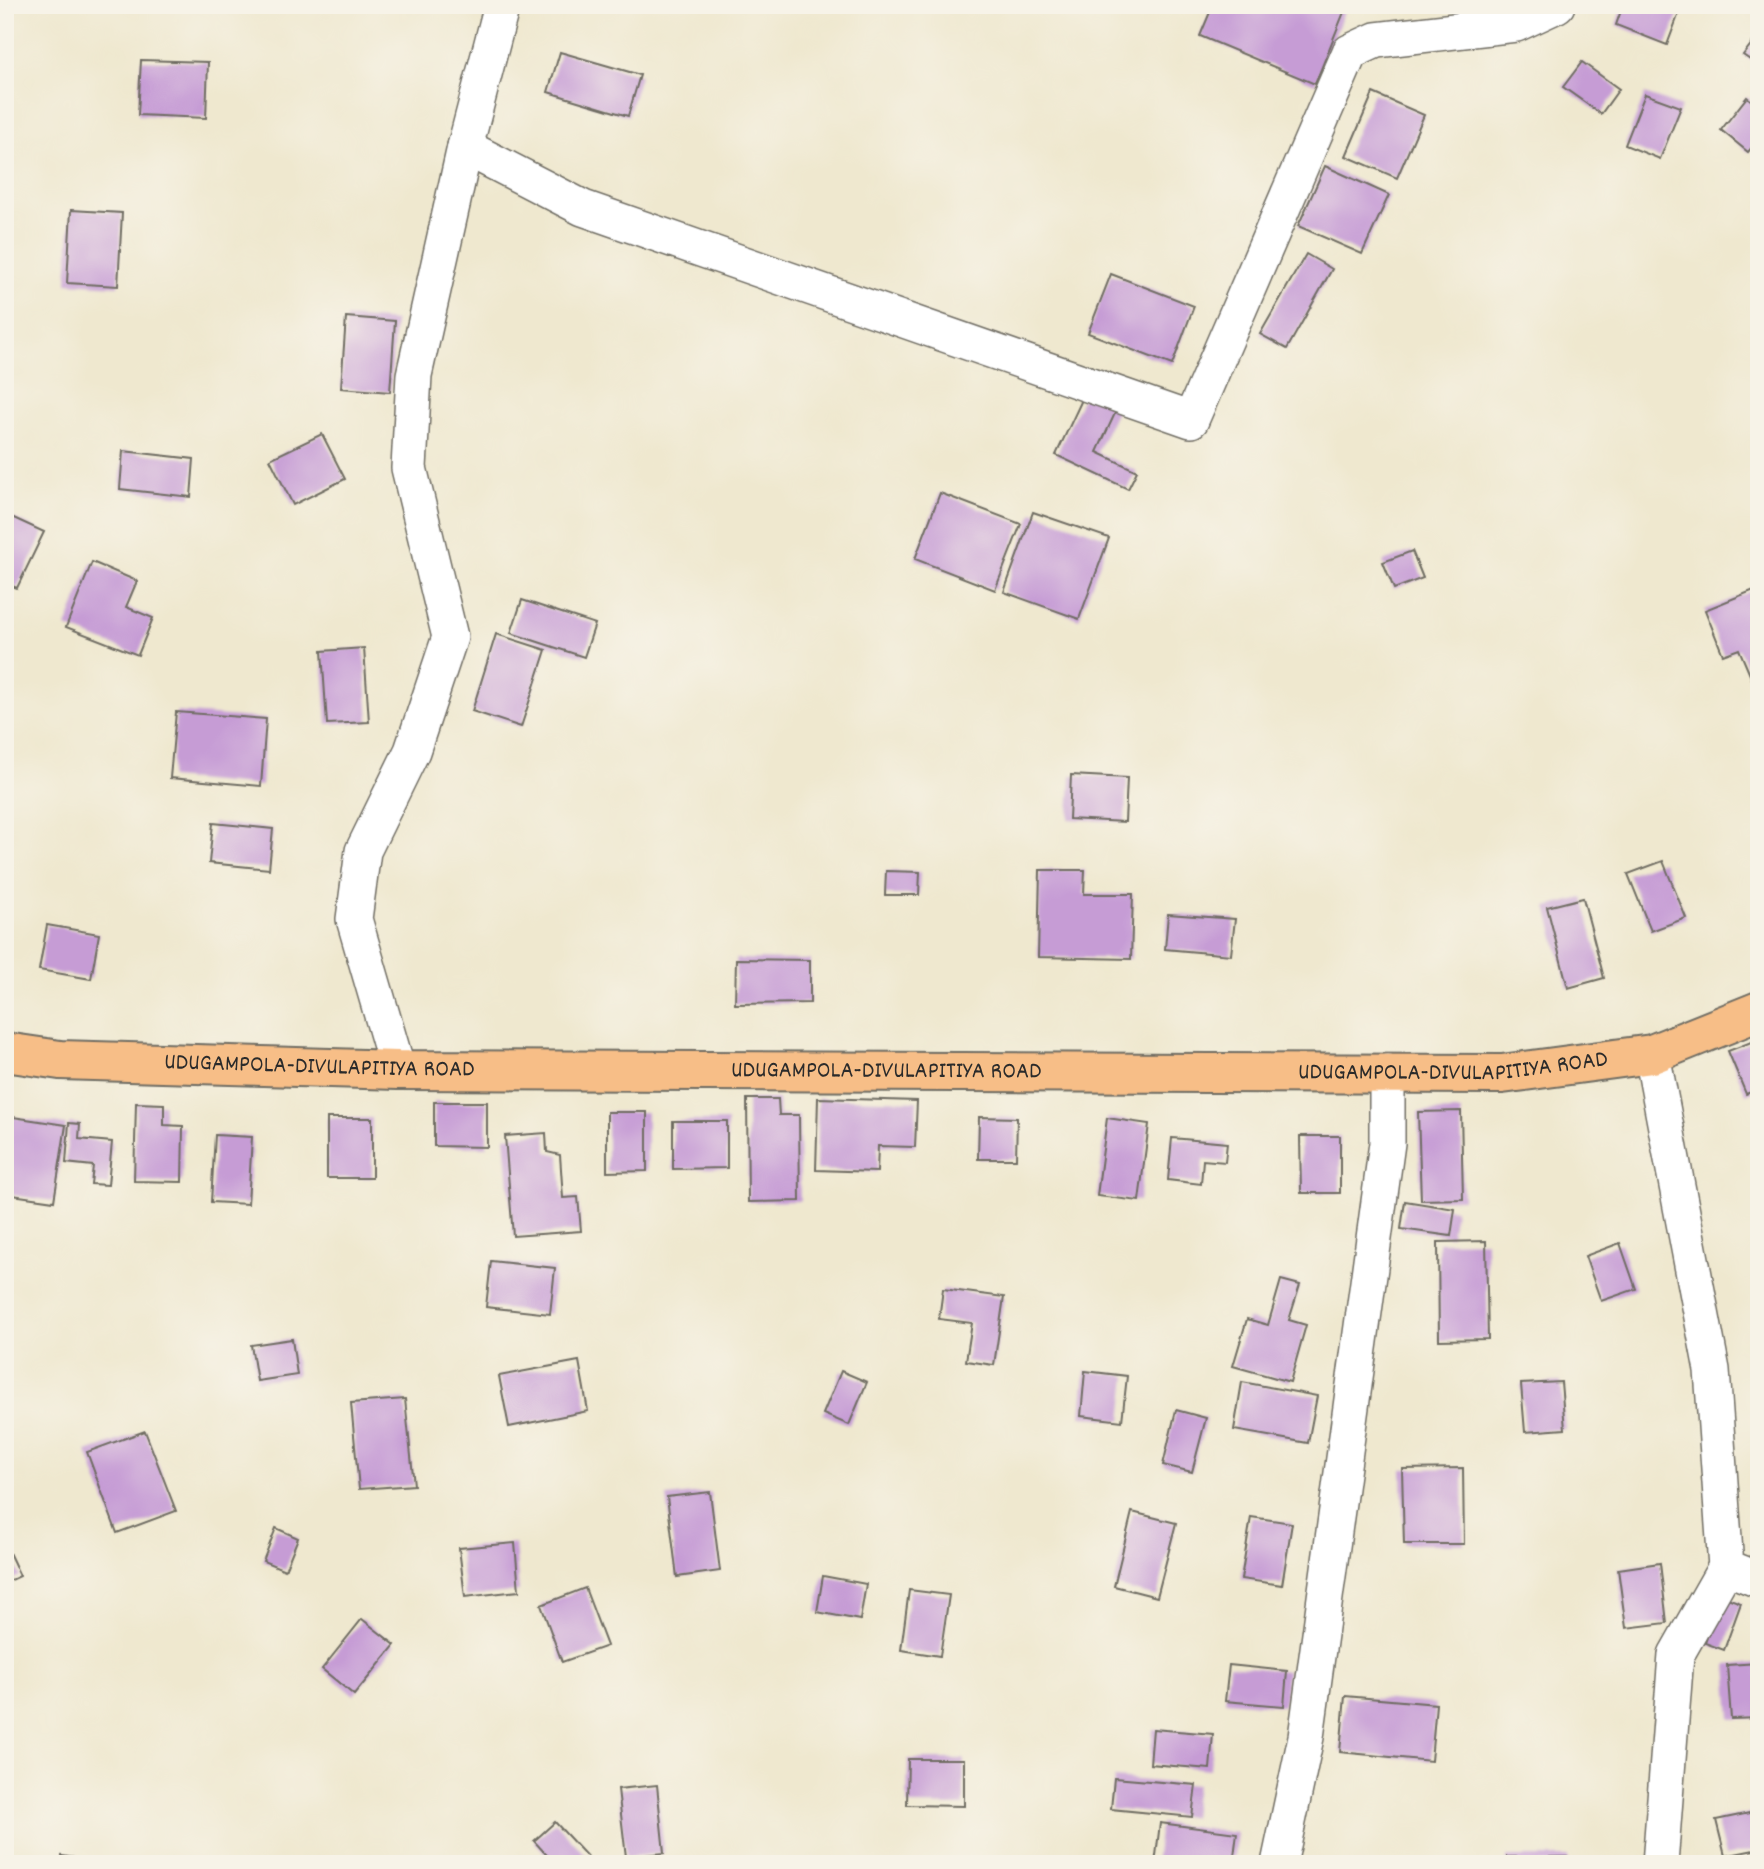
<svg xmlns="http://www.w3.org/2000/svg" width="1764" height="1869" viewBox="0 0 1764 1869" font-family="Dekko,sans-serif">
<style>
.building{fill:#c69cd5}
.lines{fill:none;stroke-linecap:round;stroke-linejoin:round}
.minor-casing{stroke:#706d64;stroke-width:38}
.major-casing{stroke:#706d64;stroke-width:42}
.minor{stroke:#fff;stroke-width:35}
.major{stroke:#f7be87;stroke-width:38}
.labels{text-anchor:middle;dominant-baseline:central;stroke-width:5;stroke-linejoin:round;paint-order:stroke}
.street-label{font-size:24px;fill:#2b2b2b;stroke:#f7f3e8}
</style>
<rect width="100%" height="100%" fill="#f7f3e8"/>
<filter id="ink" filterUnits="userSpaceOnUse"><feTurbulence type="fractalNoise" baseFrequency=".0143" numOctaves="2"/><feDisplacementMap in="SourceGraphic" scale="14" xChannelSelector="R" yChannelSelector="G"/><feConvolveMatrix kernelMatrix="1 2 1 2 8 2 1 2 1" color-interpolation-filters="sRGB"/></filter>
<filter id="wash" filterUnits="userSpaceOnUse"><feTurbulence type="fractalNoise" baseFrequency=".00686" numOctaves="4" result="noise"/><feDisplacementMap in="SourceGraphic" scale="28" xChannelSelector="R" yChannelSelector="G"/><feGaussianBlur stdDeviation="1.57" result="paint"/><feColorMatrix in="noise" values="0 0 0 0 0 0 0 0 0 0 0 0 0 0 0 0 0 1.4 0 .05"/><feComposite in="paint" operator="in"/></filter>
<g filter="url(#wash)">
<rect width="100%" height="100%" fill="#efe8cf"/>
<g id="blocks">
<!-- building -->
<g class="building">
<polygon points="1213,5 1329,5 1344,12 1315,84 1200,36"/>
<polygon points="1623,5 1682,5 1667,45 1616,25"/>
<polygon points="1759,34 1759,66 1743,55"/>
<polygon points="560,52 640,75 628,116 548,92"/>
<polygon points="141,60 208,62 206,118 138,115"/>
<polygon points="1582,62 1619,89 1601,114 1563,87"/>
<polygon points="1373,93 1424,115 1397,178 1346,156"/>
<polygon points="1645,94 1681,107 1660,159 1625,145"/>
<polygon points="1747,97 1759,107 1759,139 1748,152 1721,130"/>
<polygon points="1325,166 1389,195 1362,254 1298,226"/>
<polygon points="71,210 122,213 118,286 67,283"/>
<polygon points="1306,254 1332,269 1287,349 1260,334"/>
<polygon points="1111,274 1194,306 1172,365 1088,333"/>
<polygon points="346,317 395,321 390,392 341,388"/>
<polygon points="1086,391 1118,407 1097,452 1137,471 1128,489 1056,455"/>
<polygon points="322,434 345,479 293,505 270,459"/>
<polygon points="123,451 194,459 191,497 120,489"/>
<polygon points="940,493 1021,524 995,590 915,559"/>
<polygon points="1033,512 1109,538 1079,619 1004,592"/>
<polygon points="5,514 44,532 17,588 5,583"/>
<polygon points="1412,551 1423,578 1394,589 1383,562"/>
<polygon points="92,562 137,581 126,607 153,618 138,655 66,627"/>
<polygon points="1759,588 1759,696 1739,649 1723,655 1705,610"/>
<polygon points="522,600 595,624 584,657 511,633"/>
<polygon points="496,634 546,650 521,727 472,711"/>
<polygon points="364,648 369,722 327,724 322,651"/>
<polygon points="176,712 266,719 261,786 170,778"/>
<polygon points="1071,775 1127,778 1125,822 1069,819"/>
<polygon points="213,823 273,829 269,869 209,863"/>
<polygon points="1663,861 1686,918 1651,931 1628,874"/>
<polygon points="1040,870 1085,870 1084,894 1133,894 1131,959 1038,957"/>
<polygon points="886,871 920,872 919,895 885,895"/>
<polygon points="1583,898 1604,978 1568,988 1547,907"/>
<polygon points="1168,914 1235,919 1231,955 1165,949"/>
<polygon points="47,925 99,934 91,979 39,970"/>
<polygon points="736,959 810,960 810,1003 735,1004"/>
<polygon points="1759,1039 1759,1089 1746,1094 1728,1051"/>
<polygon points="818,1098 917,1101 915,1147 878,1146 877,1172 816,1170"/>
<polygon points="747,1099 778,1099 779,1115 799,1115 800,1201 748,1202"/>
<polygon points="434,1102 487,1102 487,1147 434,1146"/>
<polygon points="136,1103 164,1104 164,1125 183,1126 182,1182 134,1181"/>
<polygon points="1461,1111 1463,1199 1421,1200 1418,1112"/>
<polygon points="607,1112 647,1112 647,1171 607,1172"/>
<polygon points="13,1117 66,1125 54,1201 5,1194 5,1171"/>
<polygon points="979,1117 1017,1118 1016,1159 978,1159"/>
<rect x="327" y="1118" width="45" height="60"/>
<polygon points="1107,1118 1149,1124 1139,1201 1097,1196"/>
<polygon points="673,1121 727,1121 727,1168 673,1169"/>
<polygon points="69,1123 80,1124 79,1139 112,1142 108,1185 91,1184 93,1166 66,1163"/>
<polygon points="546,1133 547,1152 560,1155 563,1198 578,1197 581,1231 513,1236 505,1136"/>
<polygon points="215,1135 252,1137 248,1204 211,1202"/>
<polygon points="1300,1136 1340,1136 1340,1193 1301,1193"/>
<polygon points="1172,1138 1227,1143 1225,1162 1203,1160 1201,1184 1168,1180"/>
<polygon points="1405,1201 1455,1209 1451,1236 1401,1229"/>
<polygon points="1486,1241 1488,1339 1439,1340 1438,1242"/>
<polygon points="1620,1243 1636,1289 1601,1301 1585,1256"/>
<polygon points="491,1261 555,1268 550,1314 486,1307"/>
<polygon points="1281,1280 1300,1285 1289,1320 1306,1325 1290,1382 1233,1366 1247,1319 1268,1325"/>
<polygon points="943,1289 1004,1297 994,1365 966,1361 972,1323 939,1319"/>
<polygon points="292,1339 297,1375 257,1381 251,1345"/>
<polygon points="579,1361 588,1411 509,1427 499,1376"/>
<polygon points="841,1371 867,1382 849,1425 823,1414"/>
<polygon points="1085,1371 1127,1376 1122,1421 1081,1416"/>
<polygon points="1242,1382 1317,1396 1308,1443 1234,1430"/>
<polygon points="1561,1382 1565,1429 1525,1432 1521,1384"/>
<polygon points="405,1399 414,1485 359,1489 351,1403"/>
<polygon points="1176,1410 1206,1418 1192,1472 1163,1465"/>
<polygon points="145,1431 176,1511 117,1533 87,1452"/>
<polygon points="1463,1468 1464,1544 1404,1544 1402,1469"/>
<polygon points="710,1492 720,1571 677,1577 667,1497"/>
<polygon points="1132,1512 1176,1523 1157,1597 1114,1586"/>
<polygon points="1251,1517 1292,1523 1282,1585 1241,1579"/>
<polygon points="276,1528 298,1538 285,1570 263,1561"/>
<polygon points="515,1543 519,1591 465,1597 459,1548"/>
<polygon points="5,1544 20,1576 5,1583"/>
<polygon points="1660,1563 1667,1623 1626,1628 1618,1569"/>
<polygon points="823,1576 866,1584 860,1620 817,1612"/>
<polygon points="585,1588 607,1646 562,1662 541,1605"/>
<polygon points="909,1590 949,1595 940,1656 901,1650"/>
<polygon points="1722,1596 1741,1603 1724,1650 1705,1643"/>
<polygon points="362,1619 395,1645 354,1695 322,1669"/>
<polygon points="1759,1663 1759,1718 1731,1719 1727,1665"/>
<polygon points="1229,1665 1287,1671 1284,1706 1225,1701"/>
<polygon points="1345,1696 1436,1704 1431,1761 1340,1752"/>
<polygon points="1153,1729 1213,1734 1210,1769 1150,1764"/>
<polygon points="908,1759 964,1759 964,1806 907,1805"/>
<polygon points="1114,1778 1196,1785 1192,1817 1111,1809"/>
<polygon points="657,1785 664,1853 626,1857 618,1789"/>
<polygon points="1759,1811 1759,1849 1725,1856 1716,1820"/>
<polygon points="555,1822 594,1864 555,1864 534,1841"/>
<polygon points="1160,1823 1237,1833 1233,1864 1155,1864"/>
<polygon points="62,1856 101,1862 101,1864 61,1864"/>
<rect x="1507" y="1857" width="61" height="7"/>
</g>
</g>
</g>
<g filter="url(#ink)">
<use href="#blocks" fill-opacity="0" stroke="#706d64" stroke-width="2"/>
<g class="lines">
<!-- minor casing -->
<g class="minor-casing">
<g id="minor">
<polyline points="465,147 583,208 1191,420 1350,52 1376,40 1516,24 1557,5"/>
<polyline points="1652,1054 1712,1370 1726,1567 1759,1580"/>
<polyline points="398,1070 354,919 363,851 412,751 450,637 409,468 414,375 465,147 502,5"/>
<polyline points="1279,1864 1306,1737 1387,1143 1387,1072"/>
<polyline points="1660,1864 1676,1655 1726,1567"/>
</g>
</g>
<!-- major casing -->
<g class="major-casing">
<g id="major">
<path id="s1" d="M5 1052 60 1060 398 1070 1502 1074 1652 1054 1759 1011"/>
</g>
</g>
<!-- minor -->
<use href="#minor" class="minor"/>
<!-- major -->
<use href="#major" class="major"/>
</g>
</g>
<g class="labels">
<!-- street labels -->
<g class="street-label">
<text stroke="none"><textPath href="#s1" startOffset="1449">UDUGAMPOLA-DIVULAPITIYA ROAD</textPath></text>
<text stroke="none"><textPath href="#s1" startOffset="315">UDUGAMPOLA-DIVULAPITIYA ROAD</textPath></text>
<text stroke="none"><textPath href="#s1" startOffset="882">UDUGAMPOLA-DIVULAPITIYA ROAD</textPath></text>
</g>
</g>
<!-- margin -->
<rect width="1764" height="1869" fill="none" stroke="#f7f3e8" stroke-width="28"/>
</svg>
